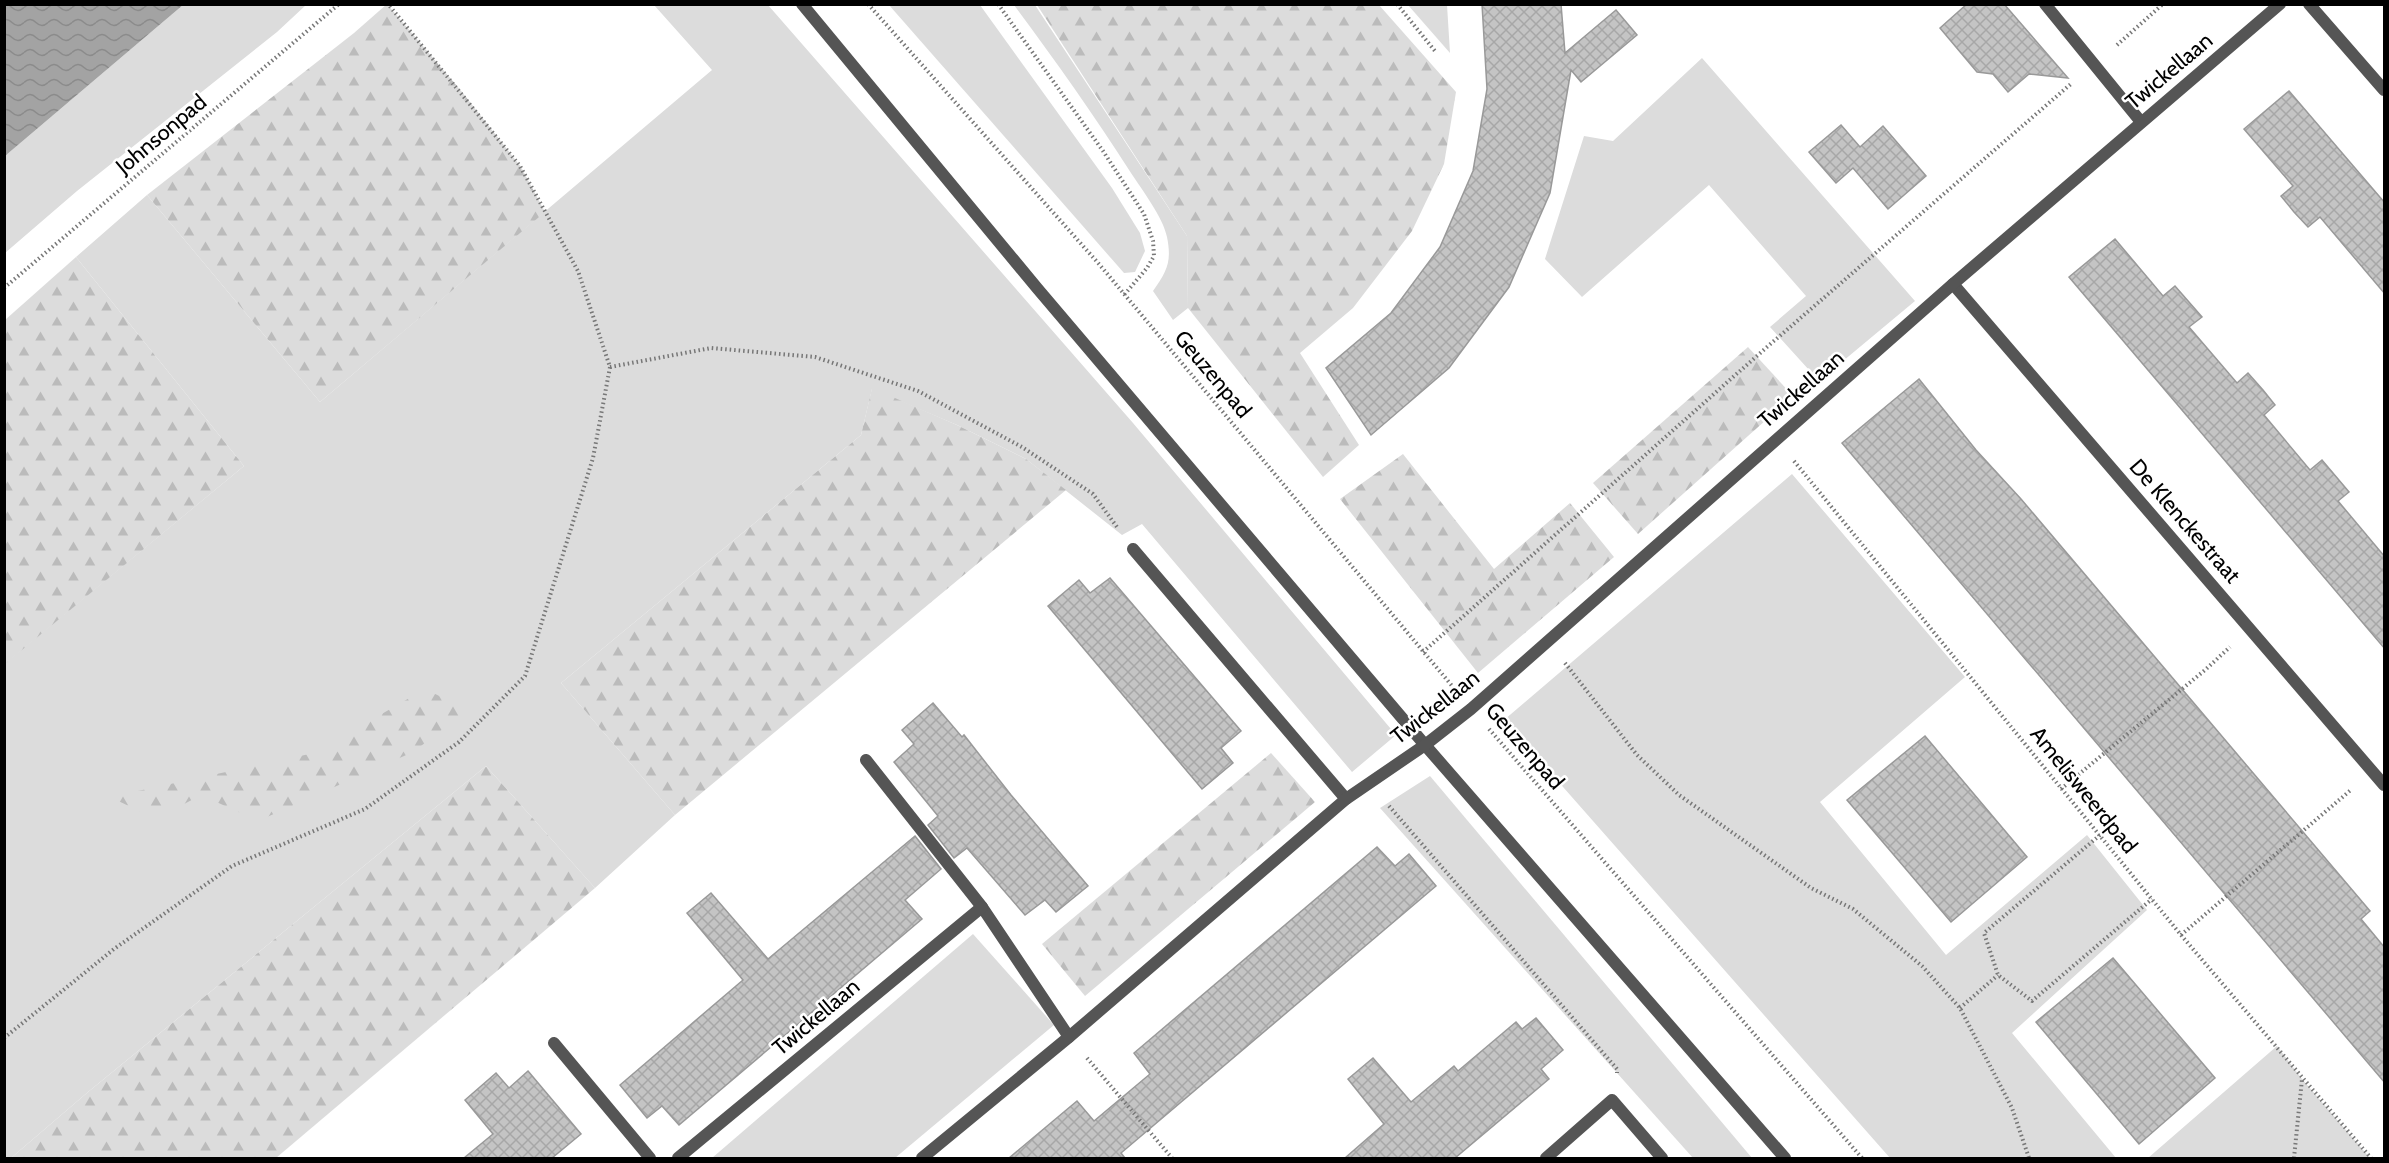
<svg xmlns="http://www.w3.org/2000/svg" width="2389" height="1163" viewBox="0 0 2389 1163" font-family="Cabin,sans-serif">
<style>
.green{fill:#dcdcdc}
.forest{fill:url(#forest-firs)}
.water{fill:url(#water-waves)}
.building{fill:url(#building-cross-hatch);stroke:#999;stroke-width:1.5}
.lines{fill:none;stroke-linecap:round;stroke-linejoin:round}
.path{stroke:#777;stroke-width:4;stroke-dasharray:1.5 3;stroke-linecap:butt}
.service{stroke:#555;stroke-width:12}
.pedestrian{stroke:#555;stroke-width:12}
.minor{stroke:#555;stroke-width:12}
.labels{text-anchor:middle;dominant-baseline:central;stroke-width:5;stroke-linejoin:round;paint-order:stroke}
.street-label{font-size:22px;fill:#000;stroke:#fff}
</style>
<defs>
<pattern id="forest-firs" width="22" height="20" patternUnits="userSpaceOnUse" patternTransform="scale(1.5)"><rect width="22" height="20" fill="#dcdcdc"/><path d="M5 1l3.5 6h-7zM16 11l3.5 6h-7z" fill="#bbb"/></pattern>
<pattern id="water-waves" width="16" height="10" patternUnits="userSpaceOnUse" patternTransform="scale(1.5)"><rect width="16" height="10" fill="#a3a3a3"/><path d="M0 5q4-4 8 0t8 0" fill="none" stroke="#8b8b8b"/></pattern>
<pattern id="building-cross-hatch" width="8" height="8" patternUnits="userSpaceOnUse" patternTransform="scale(1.5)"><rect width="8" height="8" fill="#c4c4c4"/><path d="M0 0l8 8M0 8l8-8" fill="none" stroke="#a7a7a7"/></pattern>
</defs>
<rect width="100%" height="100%" fill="#fff"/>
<!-- green -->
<g class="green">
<polygon points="183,5 306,5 277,32 77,191 5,253 5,156"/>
<polygon points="654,5 768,5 1133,423 1396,735 1352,772 1142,524 1122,535 1026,459 957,425 872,389 861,435 561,683 675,815 595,888 486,766 88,1092 11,1158 5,1158 4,664 244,466 76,257 147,195 320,402 712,70"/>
<polygon points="889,5 980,5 1112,188 1140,233 1145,251 1135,272 1124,273"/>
<path d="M1014 5H1035L1187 236 1188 308 1173 320 1153 291C1167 271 1172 262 1167 237 1163 217 1142 190 1131 173 1094 115 1055 60 1014 5Z"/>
<polygon points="1408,5 1447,5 1450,53"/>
<polygon points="1702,58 1915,301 1819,381 1770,327 1806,296 1709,185 1582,297 1545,259 1584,136 1613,141"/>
<polygon points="1792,474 1965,677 1820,802 1946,955 2087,835 2147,910 2012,1033 2116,1158 1890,1158 1504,720"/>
<polygon points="1430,776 1752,1158 1693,1158 1380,808"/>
<polygon points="973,934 1054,1025 895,1158 712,1158"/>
<polygon points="2277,1046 2302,1079 2370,1158 2148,1158"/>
</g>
<!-- forest -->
<g class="forest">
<polygon points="387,4 462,92 521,167 545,212 320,402 147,195 354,33"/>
<polygon points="1037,5 1379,5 1456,92 1444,164 1412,231 1353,308 1300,353 1359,445 1323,477 1188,308 1187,236"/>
<polygon points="76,257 244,466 5,664 5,320"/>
<polygon points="1748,347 1793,396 1638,534 1593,483"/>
<polygon points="872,388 957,425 1026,459 1066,490 675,815 561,683 861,435"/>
<polygon points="1403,454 1494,569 1570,503 1614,557 1478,673 1340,499"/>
<polygon points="425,689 468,710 413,752 258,821 201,795 156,819 110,797 314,753"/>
<polygon points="1271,753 1315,802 1085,996 1042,944"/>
<polygon points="486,766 595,888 276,1158 11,1158 88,1092"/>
</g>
<!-- water -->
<polygon class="water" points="5,4 183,4 183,5 5,156"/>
<!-- building -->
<g class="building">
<polygon points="1482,4 1561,4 1565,53 1616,10 1637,35 1581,82 1571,70 1550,193 1509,287 1449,368 1371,435 1326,368 1391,313 1440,247 1473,171 1487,89"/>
<polygon points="1967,4 2004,4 2068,78 2029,74 2008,92 1993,74 1977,72 1940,28"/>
<polygon points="2289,91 2385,203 2385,294 2320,217 2308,227 2294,212 2281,196 2293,186 2244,129"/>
<polygon points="1841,125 1860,147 1883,126 1926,176 1888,209 1853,168 1836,183 1809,152"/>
<polygon points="2115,239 2163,296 2175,286 2202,317 2189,327 2237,383 2248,373 2263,390 2275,405 2264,415 2310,470 2322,460 2349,492 2338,501 2385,557 2385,649 2069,277"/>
<polygon points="1919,379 1976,450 2021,499 2370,911 2361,919 2385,948 2385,1083 1842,443"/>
<polygon points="1110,578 1241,731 1221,748 1233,763 1202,789 1048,606 1079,580 1090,593"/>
<polygon points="933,703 962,737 964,735 1011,795 1088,886 1056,912 1045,900 1025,915 967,848 954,858 928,825 938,816 894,762 914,744 902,730"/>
<polygon points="1925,736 2027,857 1951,922 1847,800"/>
<polygon points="915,836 941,869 905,900 922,919 679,1125 662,1106 647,1118 620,1085 743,980 687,913 711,893 768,959"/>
<polygon points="1377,847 1395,866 1409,854 1436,886 1121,1153 1125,1158 1009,1158 1077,1101 1094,1121 1150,1074 1134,1053"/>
<polygon points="2113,958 2215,1078 2139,1144 2036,1022"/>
<polygon points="1536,1018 1563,1050 1541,1069 1549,1079 1455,1158 1345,1158 1384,1124 1348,1079 1373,1058 1411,1102 1454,1066 1458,1071 1516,1022 1522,1029"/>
<polygon points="528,1071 581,1134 552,1158 464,1158 493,1134 465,1100 496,1073 509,1088"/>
</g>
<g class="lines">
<!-- path -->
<g class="path">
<polyline points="868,4 1099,264 1453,687"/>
<polyline points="998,4 1103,151 1144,214 1153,241 1154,256 1147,268 1124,295"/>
<polyline points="1397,4 1435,51"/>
<polyline points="2117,45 2163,4"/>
<polyline points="4,288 339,4"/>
<polyline points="610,367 711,348 815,357 918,391 1022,447 1093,494 1117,527"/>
<polyline points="1794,461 2181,935 2371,1158"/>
<polyline points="1423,652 1767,347 2072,83"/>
<polyline points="1565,663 1637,755 1679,795 1811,888 1853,909 1922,966 1960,1008 2012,1108 2029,1158"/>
<polyline points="1489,729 1862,1158"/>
<polyline points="2061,789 2205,670 2230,647"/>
<polyline points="1389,806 1617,1069 1617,1073"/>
<polyline points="2100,835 1984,933 1998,975 2032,1001 2152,899"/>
<polyline points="2181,935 2352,789"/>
<polyline points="1960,1008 1998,975"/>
<polyline points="4,1038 114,949 232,866 365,809 459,742 525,676 593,458 610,367 578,271 520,166 388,4"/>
<polyline points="1087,1058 1172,1158"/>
<polyline points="2294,1158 2302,1079"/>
</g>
<!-- service -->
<polyline class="service" points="802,4 1037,288 1425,745 1785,1158"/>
<!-- pedestrian -->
<polyline class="pedestrian" points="2045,4 2141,122"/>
<!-- minor -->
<g class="minor">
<polyline points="2309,4 2384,90"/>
<polyline points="1953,284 2384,785"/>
<polyline points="1133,549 1346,799"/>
<polyline points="866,760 982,907 1069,1037"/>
<polyline points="554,1043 650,1158"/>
<polyline points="678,1158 982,907"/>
<polyline points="922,1158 1069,1037 1346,799 1425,745 1471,709 1953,284 2280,4"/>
<polyline points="1546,1158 1612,1100 1662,1158"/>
</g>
</g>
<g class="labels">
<!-- street labels -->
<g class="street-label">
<text transform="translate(2169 71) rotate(-40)">Twickellaan</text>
<text transform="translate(161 134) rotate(-40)">Johnsonpad</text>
<text transform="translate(1213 374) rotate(50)">Geuzenpad</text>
<text transform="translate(1801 389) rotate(-41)">Twickellaan</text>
<text transform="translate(2185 521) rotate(49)">De Klenckestraat</text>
<text transform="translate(1435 707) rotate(-38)">Twickellaan</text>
<text transform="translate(1525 746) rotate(49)">Geuzenpad</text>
<text transform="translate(2084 790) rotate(51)">Amelisweerdpad</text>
<text transform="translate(816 1017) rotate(-40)">Twickellaan</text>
</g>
</g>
<!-- border -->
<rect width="2389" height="1163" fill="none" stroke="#000000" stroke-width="12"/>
</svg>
